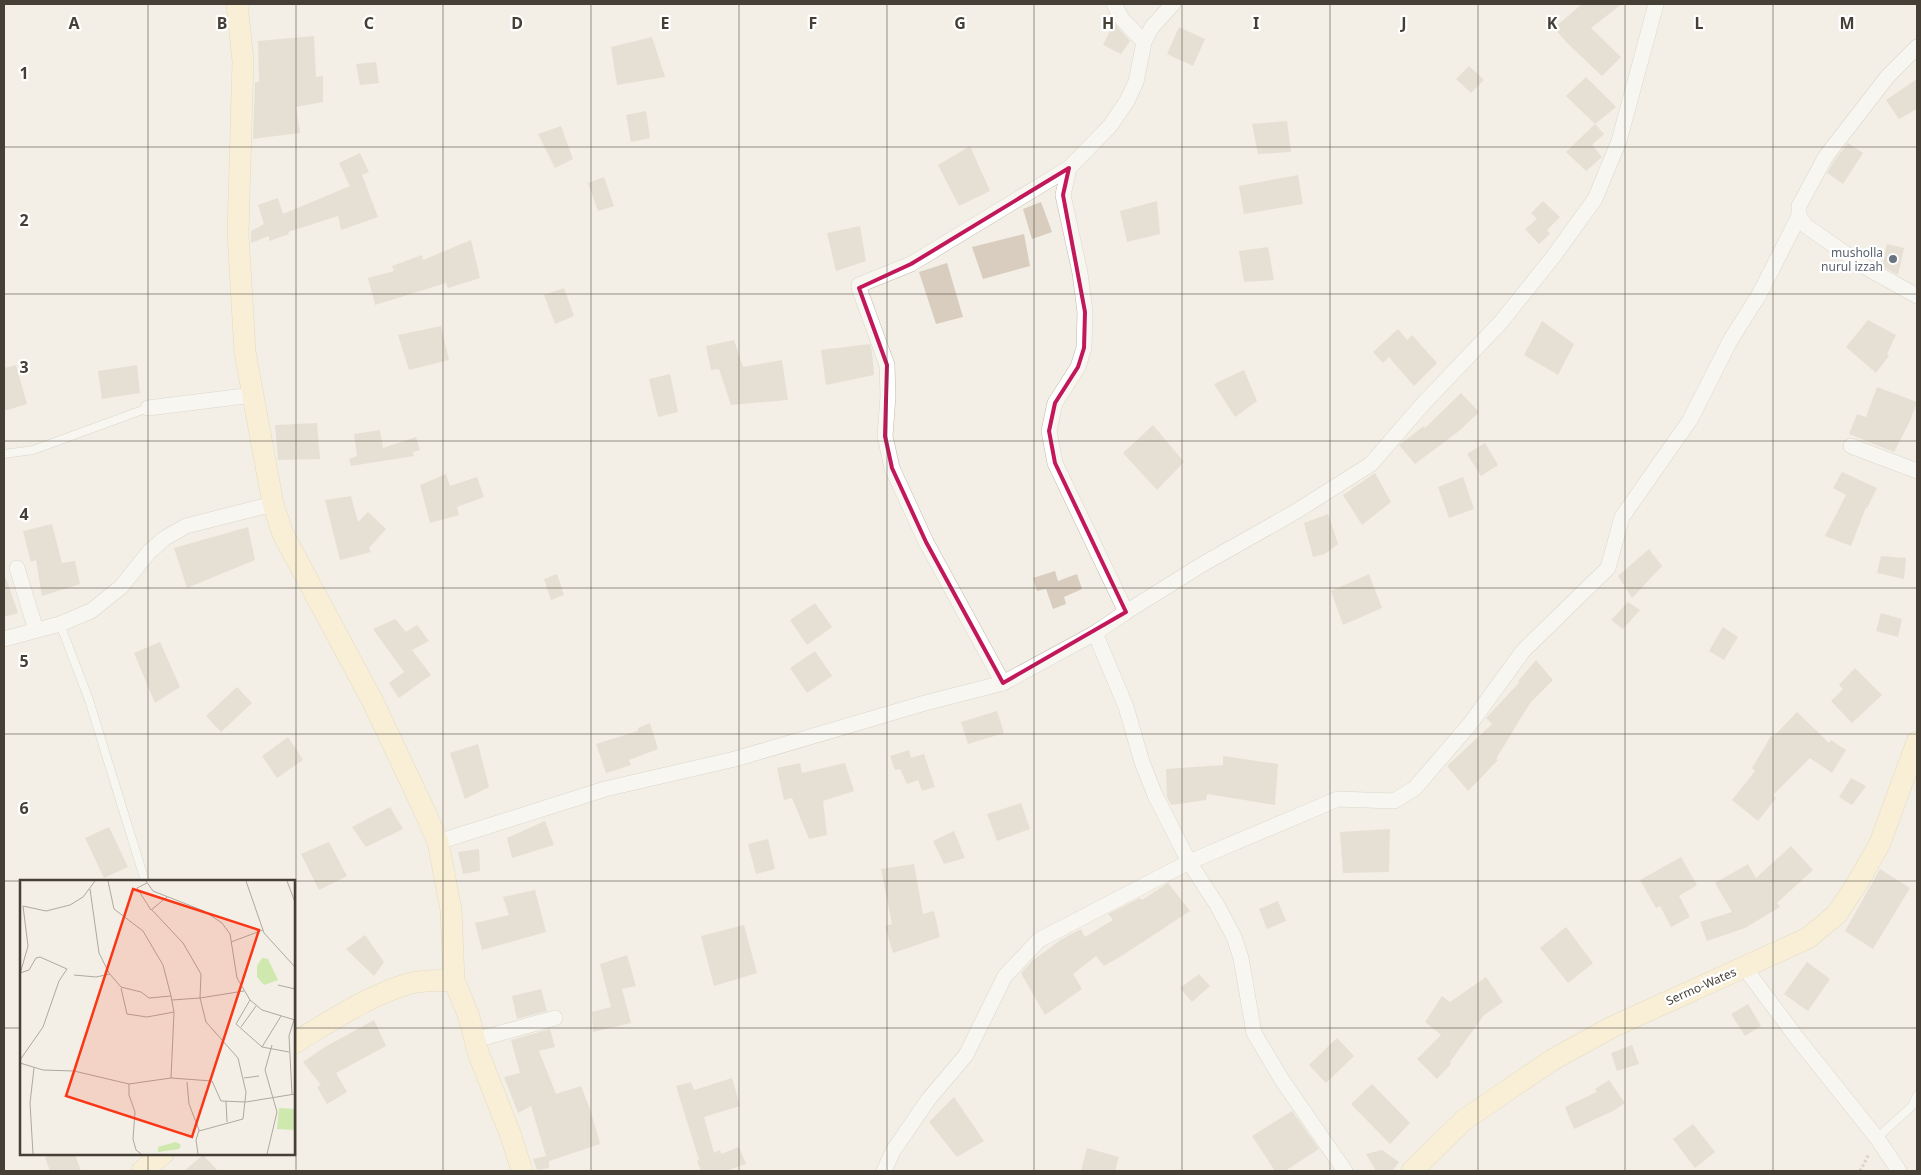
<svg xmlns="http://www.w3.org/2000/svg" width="1921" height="1175" viewBox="0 0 1921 1175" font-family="'Noto Sans',sans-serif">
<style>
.building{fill:#d8cdbe}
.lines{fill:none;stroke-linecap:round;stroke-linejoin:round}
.lane-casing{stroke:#c1baab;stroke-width:9}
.street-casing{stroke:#c1baab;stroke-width:16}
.secondary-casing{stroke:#d3c396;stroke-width:22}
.path{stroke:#c0b29a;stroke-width:3;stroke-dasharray:2.5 2.5;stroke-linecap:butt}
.lane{stroke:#fff;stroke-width:8}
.street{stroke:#fff;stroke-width:15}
.secondary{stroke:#fff0c4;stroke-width:21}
.marked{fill:none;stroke:#c2185b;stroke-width:4;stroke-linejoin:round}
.grid{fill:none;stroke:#463f35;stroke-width:1;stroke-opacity:0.55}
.worship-dot{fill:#6b7280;stroke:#fff;stroke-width:2}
.labels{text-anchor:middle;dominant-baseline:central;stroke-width:4.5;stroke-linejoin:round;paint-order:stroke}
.worship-label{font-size:12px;fill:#5b616d;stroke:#fff;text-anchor:end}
.street-label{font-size:12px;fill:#463f35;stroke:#fff}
.inset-road{fill:none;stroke:#aea99f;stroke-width:1}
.view{fill:#fa3616;fill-opacity:0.15;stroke:#fa3616;stroke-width:2.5}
.inset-edge{fill:none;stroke:#463f35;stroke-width:2.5}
.grid-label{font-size:16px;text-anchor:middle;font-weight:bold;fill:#463f35;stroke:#fff;stroke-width:4.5;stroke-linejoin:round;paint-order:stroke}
</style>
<rect width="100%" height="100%" fill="#f3efe6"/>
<!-- building -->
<g class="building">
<polygon points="1582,4 1622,4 1591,28 1621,57 1602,76 1567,43 1554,28"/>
<polygon points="1114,23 1130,41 1121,54 1103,45"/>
<polygon points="1179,27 1205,39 1193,66 1167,54"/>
<polygon points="314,36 316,77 323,76 323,102 296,107 300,133 253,139 255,82 259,82 258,41"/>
<polygon points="652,37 665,77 617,85 611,47"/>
<polygon points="376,62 379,83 360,85 356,64"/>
<polygon points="1469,66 1484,80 1471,93 1456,79"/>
<polygon points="1586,77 1616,107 1595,124 1566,96"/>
<polygon points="1917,79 1917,109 1899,119 1886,100"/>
<polygon points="646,111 650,138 631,142 626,115"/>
<polygon points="1287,121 1291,152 1258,154 1252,124"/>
<polygon points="1595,124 1604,134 1592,145 1602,157 1586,171 1566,152"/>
<polygon points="561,126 573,159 555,168 538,134"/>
<polygon points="1848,143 1863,153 1843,184 1827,173 1834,161"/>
<polygon points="970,146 990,191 959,206 938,165"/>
<polygon points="360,153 369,172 362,175 378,217 341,230 338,216 288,232 289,234 269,241 269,236 251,243 251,231 264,224 258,205 278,198 283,214 350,186 339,163"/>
<polygon points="1298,175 1303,204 1244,214 1239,186"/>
<polygon points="604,177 614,206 598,211 588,183"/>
<polygon points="1157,201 1160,234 1127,242 1120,211"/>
<polygon points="1543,201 1560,217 1547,230 1550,234 1539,244 1525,229 1537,219 1531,213"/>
<polygon points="1041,202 1052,232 1032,239 1023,209"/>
<polygon points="860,226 866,261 836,271 827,233"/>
<polygon points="1024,234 1030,266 983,279 972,247"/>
<polygon points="471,240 480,278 448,288 446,283 375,305 368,278 394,271 392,266 422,255 423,260"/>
<polygon points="1887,244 1904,248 1898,275 1882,266"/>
<polygon points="1268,247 1274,280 1244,282 1239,251"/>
<polygon points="947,263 963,317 936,324 919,272"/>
<polygon points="564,288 574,316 555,324 544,295"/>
<polygon points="1868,320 1896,335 1887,354 1889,356 1876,373 1846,347"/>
<polygon points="1542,321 1574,344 1558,375 1524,355"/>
<polygon points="441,326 449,360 409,370 398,335"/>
<polygon points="1398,329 1407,340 1412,335 1437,363 1414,386 1389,357 1383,363 1373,352"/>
<polygon points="734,340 743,367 782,360 788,400 731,405 719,369 711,370 706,346"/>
<polygon points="870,344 872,352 874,375 826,385 821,350"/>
<polygon points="16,365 27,404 4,411 4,368"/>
<polygon points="137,365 140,393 102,399 98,371"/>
<polygon points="1244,370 1257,401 1235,417 1214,384"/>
<polygon points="670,374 678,412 658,417 649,379"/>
<polygon points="1877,387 1917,402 1910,421 1894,452 1849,434 1857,414 1866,417"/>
<polygon points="1461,393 1479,412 1459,431 1415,464 1399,445 1424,426 1425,428"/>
<polygon points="317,423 320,459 278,460 275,425"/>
<polygon points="1153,425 1184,462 1157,490 1123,453"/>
<polygon points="380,430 383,448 416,437 420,450 413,452 414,456 351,466 349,459 357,456 354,434"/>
<polygon points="1485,443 1498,465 1481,476 1467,454"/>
<polygon points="1842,472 1877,488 1867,508 1866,507 1851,546 1825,536 1846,495 1833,488"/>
<polygon points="1375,473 1391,502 1362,525 1343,495"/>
<polygon points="446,474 450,486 477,477 484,497 457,507 459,515 430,523 420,485"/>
<polygon points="1463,477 1474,509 1449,518 1438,487"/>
<polygon points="351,496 358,522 368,512 386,529 369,548 371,552 340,560 325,500"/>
<polygon points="1328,514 1338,544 1325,554 1313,557 1304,523"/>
<polygon points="52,524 62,563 75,561 80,584 42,596 36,560 31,562 23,531"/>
<polygon points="248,527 255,560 187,588 174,548"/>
<polygon points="1649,549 1662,566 1632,598 1618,576"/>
<polygon points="1881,556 1906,558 1904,579 1877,573"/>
<polygon points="1055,571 1058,581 1077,574 1082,589 1064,597 1066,604 1053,609 1046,589 1037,591 1033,578"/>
<polygon points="557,574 564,595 551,600 544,579"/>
<polygon points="1369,574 1382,608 1343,625 1331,591"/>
<polygon points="6,578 18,613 4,617 4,579"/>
<polygon points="1628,602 1640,610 1623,629 1611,620"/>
<polygon points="815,603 832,627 807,645 790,620"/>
<polygon points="1881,613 1902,619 1898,637 1876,631"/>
<polygon points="395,619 406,632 417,625 429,641 412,650 431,675 399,698 389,683 404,672 373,629"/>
<polygon points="1723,627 1738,637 1724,660 1709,651"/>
<polygon points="160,642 180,687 155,703 134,653"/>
<polygon points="815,651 832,676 807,693 790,668"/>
<polygon points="1536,660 1553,680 1530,703 1496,759 1498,760 1468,791 1447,766 1492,724 1486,718 1519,683 1518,681"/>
<polygon points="1855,668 1882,695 1852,723 1831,701 1843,689 1839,685"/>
<polygon points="237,687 252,703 221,732 206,716"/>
<polygon points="997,711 1004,733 968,744 961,722"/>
<polygon points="1797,712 1829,743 1831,740 1846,750 1832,773 1810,758 1773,795 1776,798 1758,821 1732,800 1755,771 1752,768 1771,736 1773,737"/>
<polygon points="650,723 658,749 629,760 631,765 606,773 596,744 638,731 638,728"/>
<polygon points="288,737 303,760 277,778 262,756"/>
<polygon points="478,744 489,787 465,799 450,753"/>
<polygon points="909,750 911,758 924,754 935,787 922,791 918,780 907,784 900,769 895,770 890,756"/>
<polygon points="1223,756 1278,764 1275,805 1207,794 1206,800 1171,805 1167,797 1166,769 1223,765"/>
<polygon points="800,763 802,773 845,763 854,791 823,801 827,835 809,839 792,798 784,800 777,768"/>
<polygon points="1851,778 1866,786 1852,805 1839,797"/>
<polygon points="1021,803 1030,829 997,841 987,814"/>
<polygon points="390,807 403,829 366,847 352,827"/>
<polygon points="545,821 554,845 512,858 507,838"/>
<polygon points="109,827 128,867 104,878 85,838"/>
<polygon points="1390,829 1389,872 1343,873 1340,832"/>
<polygon points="954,831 965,858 944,864 933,841"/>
<polygon points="768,839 775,869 756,874 748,844"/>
<polygon points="329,842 347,876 319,890 301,854"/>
<polygon points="1791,846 1813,870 1777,903 1780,907 1745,928 1707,941 1700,922 1732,912 1715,883 1748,864 1756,878"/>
<polygon points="479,849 480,871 463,874 458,852"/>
<polygon points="1681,857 1697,885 1679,896 1690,917 1671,927 1660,906 1656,908 1640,880"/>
<polygon points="914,864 923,914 934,911 940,937 893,953 885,926 892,924 881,869"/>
<polygon points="1880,869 1910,888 1873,949 1845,931"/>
<polygon points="1168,883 1190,911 1123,955 1104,966 1096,956 1073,974 1082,989 1045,1015 1021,973 1032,961 1062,939 1081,929 1085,937 1113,920 1108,914 1140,898 1142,900"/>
<polygon points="535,890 546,932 482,950 475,923 509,915 503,897"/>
<polygon points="1278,901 1286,921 1267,929 1259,909"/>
<polygon points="744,925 757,973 714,986 701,936"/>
<polygon points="1566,927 1593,963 1568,983 1540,948"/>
<polygon points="365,935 384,962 374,976 346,949"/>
<polygon points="627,955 636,986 622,989 631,1023 593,1032 592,1012 611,1007 600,964"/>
<polygon points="1807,962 1830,979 1808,1011 1784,994"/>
<polygon points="1199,974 1210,986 1192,1002 1180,988"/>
<polygon points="1486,977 1503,1002 1484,1015 1450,1062 1451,1064 1437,1079 1417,1059 1441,1035 1425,1022 1442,996 1450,1002"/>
<polygon points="541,989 547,1011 517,1019 512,996"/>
<polygon points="1748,1004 1761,1026 1745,1036 1731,1014"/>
<polygon points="374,1020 386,1046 336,1073 347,1092 327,1104 317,1087 321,1085 303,1062 325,1047"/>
<polygon points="550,1029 555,1047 539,1051 556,1094 581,1086 591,1112 600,1144 549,1161 549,1168 537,1170 533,1159 546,1156 531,1106 518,1113 504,1077 520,1073 511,1040"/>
<polygon points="1337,1038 1354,1056 1326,1083 1309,1065"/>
<polygon points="1632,1045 1639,1064 1617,1071 1611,1053"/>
<polygon points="732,1078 740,1106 704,1117 714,1153 720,1150 721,1154 739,1147 746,1164 726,1171 701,1171 697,1161 699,1160 676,1086 691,1082 694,1090"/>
<polygon points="1609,1080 1625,1103 1613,1111 1574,1129 1565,1107 1597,1092 1595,1089"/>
<polygon points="1372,1084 1410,1123 1390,1144 1351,1104"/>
<polygon points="954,1097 984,1141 957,1157 929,1122"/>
<polygon points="1292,1111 1319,1149 1285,1171 1275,1171 1252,1136"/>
<polygon points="1693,1124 1715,1152 1695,1168 1673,1139"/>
<polygon points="1087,1148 1119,1157 1115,1171 1081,1171"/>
<polygon points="1382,1150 1399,1162 1392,1171 1376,1171 1366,1154"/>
<polygon points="55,1154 75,1154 81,1171 50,1171 45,1157"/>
<polygon points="203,1155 218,1171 184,1171"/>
</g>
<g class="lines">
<!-- lane casing -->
<g class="lane-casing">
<g id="lane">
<polyline points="4,454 33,450 148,408"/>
<polyline points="60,624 89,700 145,881"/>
<polyline points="1877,1138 1912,1106 1917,1095"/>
</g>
</g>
<!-- street casing -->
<g class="street-casing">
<g id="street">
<polyline points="1114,4 1122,19 1144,42"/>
<polyline points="1917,47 1888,76 1826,156 1799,206 1799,216 1806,226 1865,267 1917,296"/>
<polyline points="148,408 253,395"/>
<polyline points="1851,446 1917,471"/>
<polyline points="17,568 36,630"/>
<polyline points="1126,612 1203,564 1295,512 1371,464 1422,405 1501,322 1553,257 1595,199 1619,141 1656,4"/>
<polyline points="1095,633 1126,707 1142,762 1155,795 1189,862 1338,799 1394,801 1415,788 1470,724 1523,651 1608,568 1622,517 1690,420 1731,339 1759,295 1799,216"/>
<polyline points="4,639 60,624 91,611 121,587 149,552 165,538 186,526 273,504"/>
<polyline points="1003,683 926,542 892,468 885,436 888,396 887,365 859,288 859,285 911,264 1069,168"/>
<polyline points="438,842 605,789 735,759 925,703 1003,683 1095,633 1126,612 1055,463 1049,431 1055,403 1078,367 1084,348 1085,312 1080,273 1063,195 1069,168 1110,126 1127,101 1136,82 1144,42 1152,27 1173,4"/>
<polyline points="1744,967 1797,1038 1877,1138 1899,1171"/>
<polyline points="475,1040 555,1018"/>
<polyline points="884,1171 893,1151 928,1100 966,1055 1005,976 1039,940 1189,862 1217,905 1234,937 1241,958 1254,1033 1282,1080 1345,1171"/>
</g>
</g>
<!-- secondary casing -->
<g class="secondary-casing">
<g id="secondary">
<polyline points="237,4 243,61 238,233 245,352 273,504 283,534 373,702 425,812 438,842 451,910 454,980 468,1014 479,1055 511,1136 522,1171"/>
<path d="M294 1043C331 1021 369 995 411 983 425 980 440 981 454 980"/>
<polyline points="142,1171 163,1154"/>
<polyline points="1412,1171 1464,1120 1552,1060 1612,1027 1808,938 1837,914 1858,882 1880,843 1917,742"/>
</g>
</g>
<!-- path -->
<polyline class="path" points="1860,1171 1869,1154"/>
<!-- lane -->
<use href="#lane" class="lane"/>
<!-- street -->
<use href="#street" class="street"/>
<!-- secondary -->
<use href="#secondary" class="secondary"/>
</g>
<!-- marked area -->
<path d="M0 0H1921V1175H0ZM1069 168 1063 195 1085 312 1084 348 1078 367 1055 403 1049 431 1055 463 1126 612 1003 683 926 542 892 468 885 436 887 365 859 288 911 264Z" fill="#f3efe6" fill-opacity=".55" fill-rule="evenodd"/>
<path class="marked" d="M1069 168 1063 195 1085 312 1084 348 1078 367 1055 403 1049 431 1055 463 1126 612 1003 683 926 542 892 468 885 436 887 365 859 288 911 264Z"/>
<!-- grid -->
<path class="grid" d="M148 4V881M296 4V1171M443 4V1171M591 4V1171M739 4V1171M887 4V1171M1034 4V1171M1182 4V1171M1330 4V1171M1478 4V1171M1625 4V1171M1773 4V1171M4 147H1917M4 294H1917M4 441H1917M4 588H1917M4 734H1917M4 881H21M21 881H294M294 881H1917M4 1028H21M294 1028H1917M148 1154V1171"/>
<!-- markers -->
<circle class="worship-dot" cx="1893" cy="259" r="5"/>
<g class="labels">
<!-- worship labels -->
<g class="worship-label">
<text x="1883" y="252">musholla<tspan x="1883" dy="14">nurul izzah</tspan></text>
</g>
<!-- street labels -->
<g class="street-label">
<text transform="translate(1701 986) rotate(-24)">Sermo-Wates</text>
</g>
</g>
<!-- overview -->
<g transform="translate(20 880)">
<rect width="275" height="275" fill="#f3efe6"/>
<path d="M242 78 248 79 258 100 244 105 237 97V86ZM259 228 275 229V250L257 249ZM156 262 161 265 159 269 138 272V267Z" fill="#cee8ae"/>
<path class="inset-road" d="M88 1 94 29 123 51 143 85 151 116M126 1 133 11 184 31 202 43 210 54 217 98 230 120 242 130 275 140M226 1 244 53 275 87M267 1 275 22M127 3 117 8 131 30 147 17M70 9 79 73 89 93 101 107 121 112 129 118 151 116 154 132 151 198M132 30 163 63 181 94 180 118 152 120M211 62 243 50M0 94 8 66 3 26 26 31 50 25 63 17 75 1M54 95 76 97 90 94M258 105 275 109M101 108 107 134 127 137 154 132M230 120 216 144 242 167 269 172M221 147 236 126M242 167 261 136M0 180 23 147 39 101 47 89 20 77 16 78 9 90 0 93M0 183 23 190 54 191 109 204 151 198 192 201 201 221 226 222 275 214M224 198 239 196M167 202 169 224 179 250 176 260 178 274M109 204V215L115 232 113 259 116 270 121 274M272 214 269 156 274 140M206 221 207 242M179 251 223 239 226 212 218 178 186 142 180 118 224 111M13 274 10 223 14 188M247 274 257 232 245 190 252 165"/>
<path class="view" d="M113 9 239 50 172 257 46 216Z"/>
<rect width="275" height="275" class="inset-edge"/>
</g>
<g class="grid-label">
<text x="74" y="29">A</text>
<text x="222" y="29">B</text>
<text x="369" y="29">C</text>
<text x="517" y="29">D</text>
<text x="665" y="29">E</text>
<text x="813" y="29">F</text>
<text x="960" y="29">G</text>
<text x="1108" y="29">H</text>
<text x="1256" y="29">I</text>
<text x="1404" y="29">J</text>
<text x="1552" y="29">K</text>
<text x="1699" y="29">L</text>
<text x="1847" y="29">M</text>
<text x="24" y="79">1</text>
<text x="24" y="226">2</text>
<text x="24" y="373">3</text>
<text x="24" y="520">4</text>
<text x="24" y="667">5</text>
<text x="24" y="814">6</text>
</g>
<!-- border -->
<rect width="1921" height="1175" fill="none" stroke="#463f35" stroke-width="10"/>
</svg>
